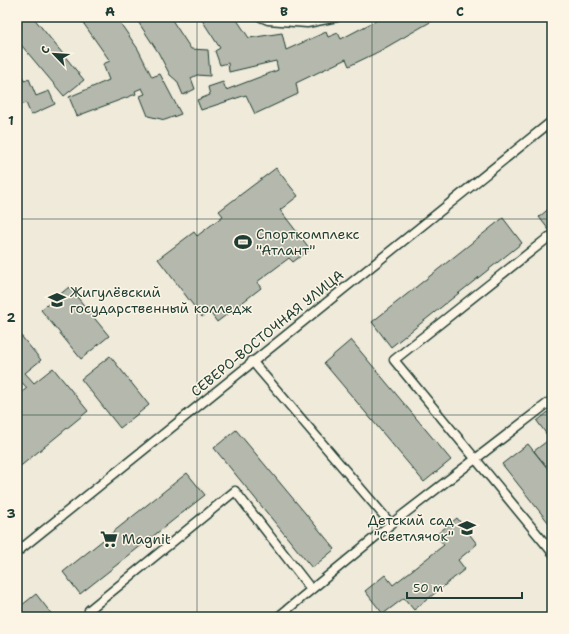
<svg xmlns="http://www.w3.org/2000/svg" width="569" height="634" viewBox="0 0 569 634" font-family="'Shantell Sans',sans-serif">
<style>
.building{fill:#b5b9ad;stroke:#1f3d34}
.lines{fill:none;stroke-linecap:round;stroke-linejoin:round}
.lane-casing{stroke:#1f3d34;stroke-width:11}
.lane{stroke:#fcf5e5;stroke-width:8}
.grid{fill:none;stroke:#1f3d34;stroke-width:1;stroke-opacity:0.55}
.labels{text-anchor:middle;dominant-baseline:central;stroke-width:3;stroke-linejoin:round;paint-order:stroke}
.poi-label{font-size:14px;fill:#1f3d34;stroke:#fcf5e5;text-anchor:start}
.street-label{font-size:14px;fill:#1f3d34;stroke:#fcf5e5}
.neatline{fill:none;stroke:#1f3d34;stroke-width:1.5}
.grid-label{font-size:13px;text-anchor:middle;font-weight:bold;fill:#1f3d34}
</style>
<rect width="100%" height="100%" fill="#efeada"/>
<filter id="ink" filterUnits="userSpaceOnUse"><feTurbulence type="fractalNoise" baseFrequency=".025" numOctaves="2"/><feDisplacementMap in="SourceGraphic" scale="8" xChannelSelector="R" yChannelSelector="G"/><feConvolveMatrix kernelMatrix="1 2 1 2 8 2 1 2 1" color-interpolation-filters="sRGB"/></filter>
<g filter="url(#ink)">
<!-- building -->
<g class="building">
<polygon points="17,17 33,17 84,80 64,96 17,40 17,30 20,28 17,25"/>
<polygon points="79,17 116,17 138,49 152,77 160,74 181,114 165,120 148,116 140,96 145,94 142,88 135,91 136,94 77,116 69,97 109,80 103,64 110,61"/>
<polygon points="135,17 170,17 191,49 208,50 210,76 197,75 191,78 195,89 183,95 177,81 170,75 158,52"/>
<polygon points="200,17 235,17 249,38 282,33 286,50 326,32 328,37 338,33 341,39 383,17 439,17 378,52 349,66 346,59 296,83 298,94 255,114 246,95 201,110 197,100 210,95 208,87 223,82 226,90 278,70 276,61 229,72 228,63 220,65 215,51 220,48"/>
<polygon points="17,64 24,81 29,79 36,96 49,91 55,104 31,115 26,103 17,107"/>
<polygon points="276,168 298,196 280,210 310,249 293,262 289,258 257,282 261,288 217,322 209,311 202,317 158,259 194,232 197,236 223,216 219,211"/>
<polygon points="552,206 552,234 539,217"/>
<polygon points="503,218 522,243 391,347 372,322"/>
<polygon points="69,287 109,336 81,359 41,310"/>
<polygon points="17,331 41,360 25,373 34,383 53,368 88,411 17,469 17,396 27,388 17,377"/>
<polygon points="351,340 451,460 424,482 324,363"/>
<polygon points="110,356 149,405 120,428 81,379"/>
<polygon points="552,409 552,461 546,466 534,451 550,439 537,421"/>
<polygon points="236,430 335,549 312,568 214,448"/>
<polygon points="528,444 552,474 552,527 502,464"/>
<polygon points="187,473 205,495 80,594 63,572"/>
<polygon points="457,518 477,544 458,560 465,569 414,610 404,598 383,614 365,591 385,575 393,585 444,545 436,535"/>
<polygon points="36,594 54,617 17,617 17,609"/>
<polygon points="314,613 317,617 309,617"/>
</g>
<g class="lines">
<!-- lane casing -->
<g class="lane-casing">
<g id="lane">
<polyline points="261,17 268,20 307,23 337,17"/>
<polyline points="552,241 549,237 394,360 552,552"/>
<polyline points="252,361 391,524"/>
<polyline points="17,552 552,121"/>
<polyline points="94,617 89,610 235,491 311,589"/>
<polyline points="278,617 391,524 552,400"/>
</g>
</g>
<!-- lane -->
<use href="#lane" class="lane"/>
</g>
</g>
<!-- grid -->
<path class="grid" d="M197 17V617M372 17V617M17 219H552M17 415H552"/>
<!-- icons -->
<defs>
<g id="stadium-bare" transform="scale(1.38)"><path d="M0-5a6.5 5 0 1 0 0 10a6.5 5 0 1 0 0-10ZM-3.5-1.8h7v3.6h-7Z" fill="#1f3d34" stroke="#fcf5e5" stroke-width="2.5" paint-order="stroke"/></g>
<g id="university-bare" transform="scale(1.38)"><path d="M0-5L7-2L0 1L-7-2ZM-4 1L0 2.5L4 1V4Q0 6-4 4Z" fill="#1f3d34" stroke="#fcf5e5" stroke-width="2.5" paint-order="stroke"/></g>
<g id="school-bare" transform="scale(1.38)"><path d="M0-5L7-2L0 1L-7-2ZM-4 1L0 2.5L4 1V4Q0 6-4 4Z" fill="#1f3d34" stroke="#fcf5e5" stroke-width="2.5" paint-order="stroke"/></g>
<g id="supermarket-bare" transform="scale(1.38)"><path d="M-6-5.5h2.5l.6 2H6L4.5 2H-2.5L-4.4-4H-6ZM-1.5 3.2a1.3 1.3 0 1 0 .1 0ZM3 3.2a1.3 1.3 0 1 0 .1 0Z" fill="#1f3d34" stroke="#fcf5e5" stroke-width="2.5" paint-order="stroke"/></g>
</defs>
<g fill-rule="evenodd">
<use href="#stadium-bare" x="243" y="242"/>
<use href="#university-bare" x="57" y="300"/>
<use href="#school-bare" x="467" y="528"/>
<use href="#supermarket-bare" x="109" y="539"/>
</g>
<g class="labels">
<!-- poi labels -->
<g class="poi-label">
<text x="256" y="234">Спорткомплекс<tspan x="256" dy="16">"Атлант"</tspan></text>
<text x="70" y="292">Жигулёвский<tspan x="70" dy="16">государственный колледж</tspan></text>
<text x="454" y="520" text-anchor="end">Детский сад<tspan x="454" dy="16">"Светлячок"</tspan></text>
<text x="122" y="539">Magnit</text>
</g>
<!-- street labels -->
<g class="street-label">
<text transform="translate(267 333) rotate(-39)">СЕВЕРО-ВОСТОЧНАЯ УЛИЦА</text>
</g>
</g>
<!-- margin -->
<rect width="569" height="634" fill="none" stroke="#fcf5e5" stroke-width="44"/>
<!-- north arrow -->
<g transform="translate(54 54) rotate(295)" stroke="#fcf5e5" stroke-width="3" paint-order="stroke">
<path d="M0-3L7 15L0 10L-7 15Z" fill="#1f3d34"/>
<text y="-6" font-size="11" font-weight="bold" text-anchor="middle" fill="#1f3d34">С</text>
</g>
<!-- scale -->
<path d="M407 592v6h115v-6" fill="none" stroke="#1f3d34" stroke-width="2"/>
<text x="413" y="592" font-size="12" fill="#1f3d34" stroke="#fcf5e5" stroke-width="3" paint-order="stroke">50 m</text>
<rect x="22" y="22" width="525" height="590" class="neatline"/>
<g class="grid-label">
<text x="110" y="16">A</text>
<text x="284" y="16">B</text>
<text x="460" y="16">C</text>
<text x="11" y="125">1</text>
<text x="11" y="322">2</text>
<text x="11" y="518">3</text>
</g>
</svg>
